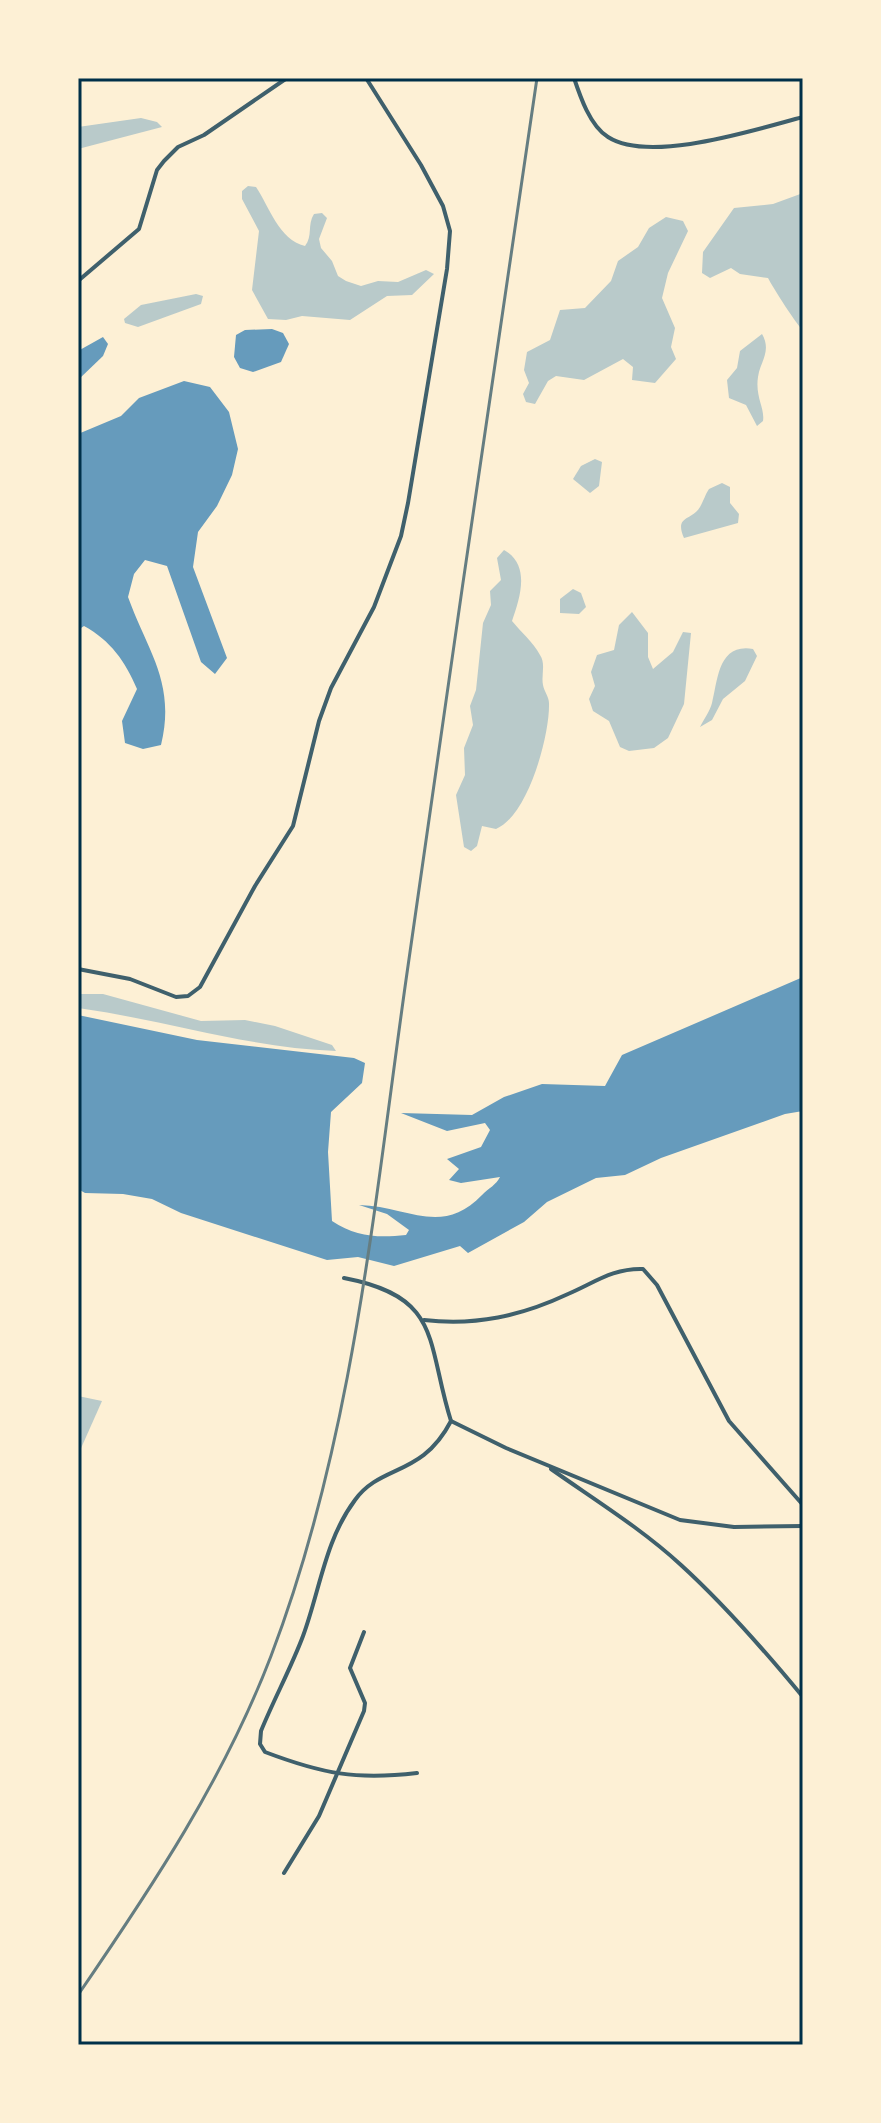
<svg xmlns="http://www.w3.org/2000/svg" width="881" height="2123" viewBox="0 0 881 2123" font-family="'DejaVu Sans',sans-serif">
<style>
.green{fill:#b9caca}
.water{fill:#669bbc}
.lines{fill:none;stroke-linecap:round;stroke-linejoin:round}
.minor{stroke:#3f606c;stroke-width:4}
.rail{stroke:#657d81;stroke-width:3}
.neatline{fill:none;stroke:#003049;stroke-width:3}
</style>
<rect width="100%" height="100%" fill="#fdf0d5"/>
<!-- green -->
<g class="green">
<polygon points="141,118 157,122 162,127 78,149 78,127"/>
<path d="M248 186 256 187C269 206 279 240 305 246 313 236 307 225 314 214L322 213 327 218 319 239 321 248 332 261 338 276 346 281 361 286 378 281 398 282 426 270 434 274 412 295 387 296 350 320 302 316 286 320 268 319 252 290 259 231 242 199V191Z"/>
<path d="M803 193V330C798 327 772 286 768 278L740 274 731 268 710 278 702 273 703 252 734 208 773 204Z"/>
<polygon points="666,217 683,221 688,231 668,273 662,298 675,328 671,347 676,359 655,383 632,380 633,367 623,359 584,380 556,376 548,381 535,404 526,402 523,394 529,383 524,370 527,352 550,340 560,310 585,308 611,281 618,261 638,247 649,228"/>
<polygon points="196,294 203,296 201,304 138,327 125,323 124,319 141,305"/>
<path d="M762 334C772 351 760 362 758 377 755 397 765 408 763 421L757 426 746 405 729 398 727 380 737 368 740 351Z"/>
<polygon points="595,459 602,462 599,486 590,493 573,479 581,466"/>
<path d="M722 483 730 487V503L739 514 738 523 684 538C674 515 692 521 700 507 704 500 705 495 709 489Z"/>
<path d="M504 550C531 565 520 598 512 621 521 632 533 642 540 655 546 664 541 675 543 685 544 691 549 697 549 703 550 735 528 816 496 829L482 826 477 846 471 851 464 847 456 795 465 775 464 748 473 725 470 706 476 690 483 623 491 605 490 591 501 580 497 558Z"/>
<polygon points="573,589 581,593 586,607 579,614 560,613 560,599"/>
<polygon points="632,612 648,633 648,657 653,669 673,652 683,632 691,633 684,704 668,738 654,748 629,751 620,747 609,721 593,711 589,699 595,686 591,672 597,655 614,650 619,625"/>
<path d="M753 649 757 656 745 681 723 699 712 720 700 727C704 719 710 711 712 703 718 680 718 643 753 649Z"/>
<path d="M78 994H103L201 1021 245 1020 275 1026 332 1045 336 1051C248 1048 165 1020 78 1008Z"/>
<polygon points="78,1396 102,1401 78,1455"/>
</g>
<!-- water -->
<g class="water">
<polygon points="272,329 283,333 289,344 281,362 253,372 240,368 234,357 236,335 245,330"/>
<polygon points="103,337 108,344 103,356 78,380 78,351"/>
<path d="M184 381 210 387 229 412 238 449 232 475 217 506 198 532 193 567 227 658 215 674 201 662 167 566 145 560 134 574 128 597C148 652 176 683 161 745L143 749 125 743 122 721 137 689C125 661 111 641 84 626L78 630V434L121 416 139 398Z"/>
<path d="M803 977V1111L785 1114 661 1158 625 1175 596 1178 547 1202 524 1222 468 1253 460 1246 394 1266 358 1257 327 1260 181 1213 152 1199 123 1194 85 1193 78 1189V1015L197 1040 354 1058 365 1063 362 1083 331 1112 328 1152 332 1221C356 1237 378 1238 406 1235L409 1230 387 1214 359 1205C407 1206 442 1237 482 1195 489 1188 496 1185 500 1177L461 1183 449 1180 459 1169 447 1159 481 1147 490 1130 485 1123 447 1131 401 1113 472 1115 504 1097 542 1084 605 1086 622 1055Z"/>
</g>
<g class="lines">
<!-- minor -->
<g class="minor">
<path d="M574 78C580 96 590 126 608 137 650 164 757 129 803 117"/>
<polyline points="78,281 139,229 157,170 164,161 178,147 204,135 287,78"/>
<polyline points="78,969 130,979 176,997 188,996 200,987 255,886 293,826 319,721 331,688 374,607 401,536 408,503 447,269 450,231 443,206 421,165 366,78"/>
<path d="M344 1278C443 1297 426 1342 451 1421 422 1477 381 1464 355 1500 325 1540 320 1590 303 1636 291 1668 274 1699 261 1731L260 1744 265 1752C323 1774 356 1780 417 1773"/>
<path d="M424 1320C476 1326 521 1316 568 1294 594 1283 613 1268 643 1269L657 1285 729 1421 803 1505"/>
<polyline points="451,1421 506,1448 680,1520 734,1527 803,1526"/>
<path d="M551 1469C595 1500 642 1529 681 1565 726 1606 765 1651 803 1697"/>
<polyline points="284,1873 319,1816 364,1711 365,1703 350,1668 364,1632"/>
</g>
<!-- rail -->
<path class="rail" d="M78 1995C152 1887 224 1779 271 1656 353 1441 374 1206 406 980 449 679 492 379 537 78"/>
</g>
<!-- border -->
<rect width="881" height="2123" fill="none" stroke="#fdf0d5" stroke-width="160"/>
<rect x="80" y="80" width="721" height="1963" class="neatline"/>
</svg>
